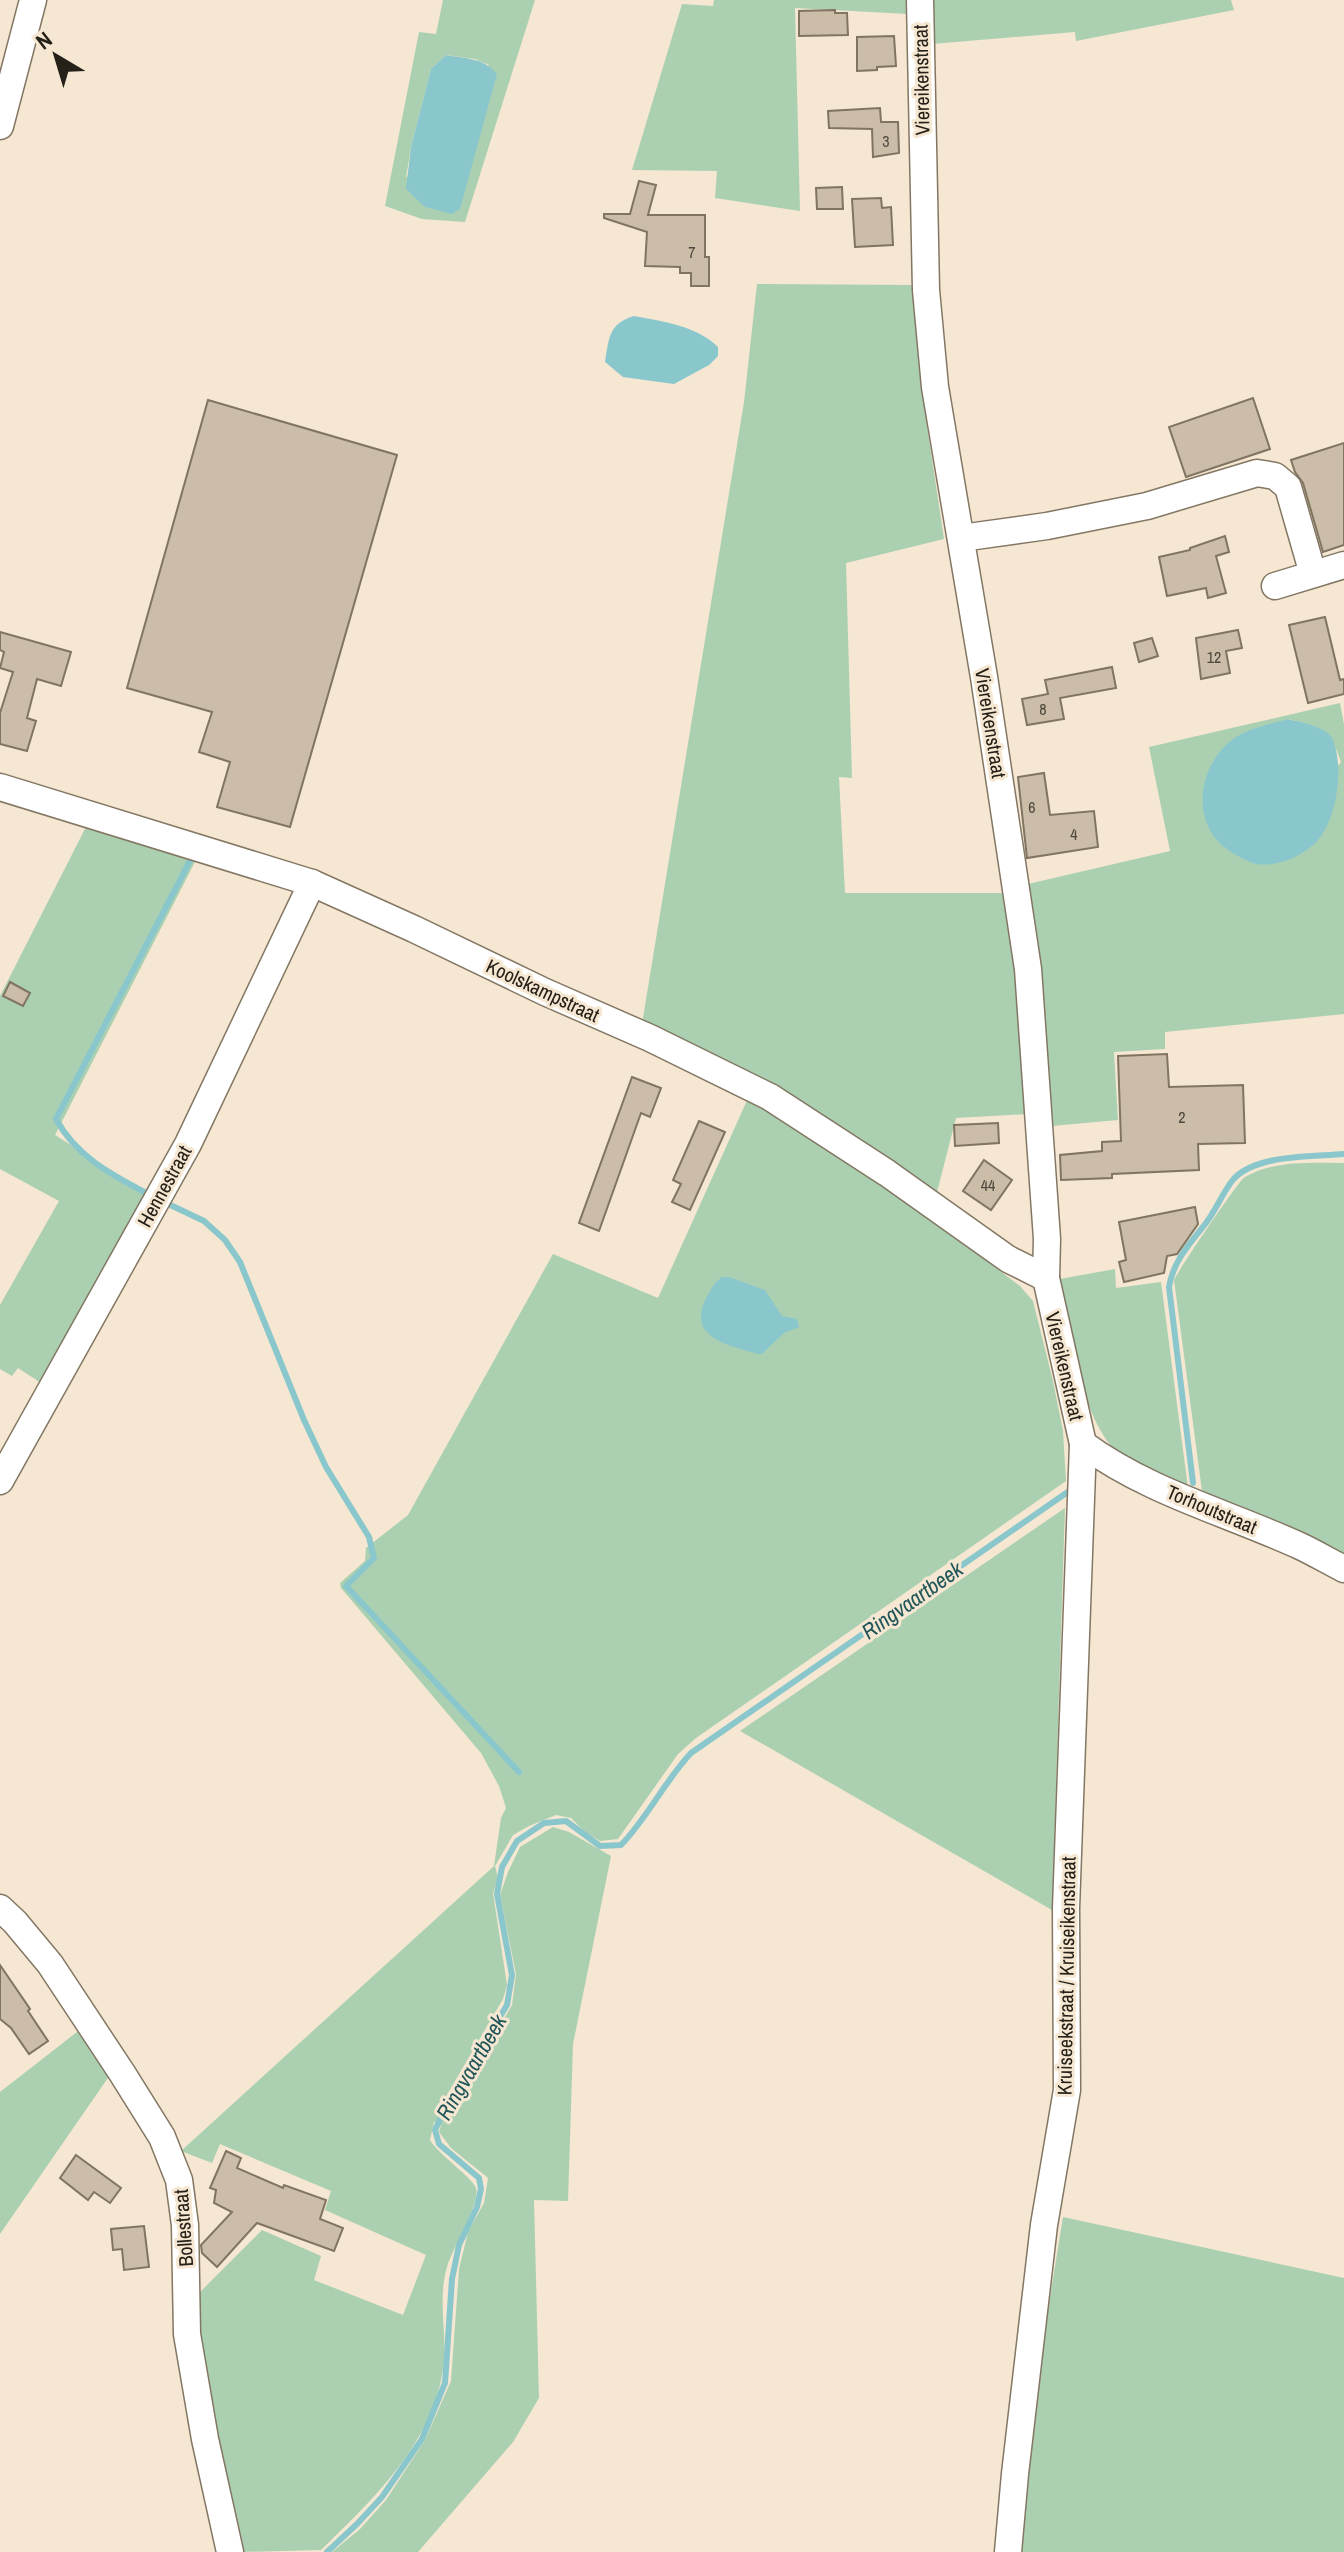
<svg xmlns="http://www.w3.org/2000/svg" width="1344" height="2552" viewBox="0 0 1344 2552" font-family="'Archivo Narrow',sans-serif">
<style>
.green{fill:#abd0b1;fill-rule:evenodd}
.water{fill:#89c7cc}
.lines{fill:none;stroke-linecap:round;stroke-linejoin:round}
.stream{stroke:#89c7cc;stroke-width:6}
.building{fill:#cbbda8;stroke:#817461;stroke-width:2}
.minor-casing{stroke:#837763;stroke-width:29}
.minor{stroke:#fff;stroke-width:26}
.labels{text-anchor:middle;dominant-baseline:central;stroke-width:6;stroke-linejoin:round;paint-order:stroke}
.number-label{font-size:16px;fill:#4e473c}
.street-label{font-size:20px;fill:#252018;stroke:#f5e7d1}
.water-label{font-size:22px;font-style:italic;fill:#20565a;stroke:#f5e7d1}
</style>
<rect width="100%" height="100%" fill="#f5e7d1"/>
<!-- green -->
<g class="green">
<path d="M443 0H535L465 222 422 219 385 206 419 32 436 34ZM446 55 475 59 489 65 406 178 411 147 431 69Z"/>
<polygon points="714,0 908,0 908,14 795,8 800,211 715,198 717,171 632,170 682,4 713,6"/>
<polygon points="933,0 1231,0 1234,10 1076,41 1075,32 932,44"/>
<polygon points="757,284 911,285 918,292 923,399 944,539 846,563 852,778 839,777 845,893 1006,893 1016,972 1029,1114 956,1118 936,1196 642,1024 744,402"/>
<path d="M1340 703 1344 724V1014L1165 1032V1049L1114 1052 1118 1120 1052 1126 1028 884 1170 851 1149 747ZM1288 719C1322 728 1329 726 1341 762L1255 864 1224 847Z"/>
<polygon points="88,823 199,854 55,1135 147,1193 41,1383 18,1368 12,1376 0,1369 0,1305 59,1201 0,1169 0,996"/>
<path d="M749 1096 876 1178 1020 1286 1033 1301 1053 1381 1063 1431 1066 1481 696 1738 678 1754 618 1839 600 1841 585 1832 571 1818 556 1815 529 1826 513 1835 495 1866 498 1878 493 1893 507 1985 503 1999 440 2107 450 2112 512 2005 516 1974 500 1895 508 1872 520 1847 553 1827 569 1832 611 1856 573 2044 568 2201 534 2200 539 2398 513 2442 418 2552H332L360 2529 386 2500 425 2440 451 2381 459 2269 468 2232 484 2203 488 2178 451 2148 439 2132 441 2125 434 2122 430 2140C439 2155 473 2178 476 2188 481 2203 452 2249 447 2267 438 2297 446 2328 444 2358 439 2437 374 2499 321 2550L240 2552 216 2457 193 2299 262 2230 321 2256 314 2280 403 2315 426 2255 325 2210 331 2191 220 2144 212 2163 181 2151 494 1866 501 1818 506 1808 499 1786 481 1753 341 1588 340 1583 365 1561 366 1548 408 1515 553 1254 658 1298Z"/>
<path d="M1344 1163V1557L1307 1536 1202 1491 1174 1280C1180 1268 1238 1181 1245 1177 1274 1160 1312 1163 1344 1163Z"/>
<path d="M1115 1269 1116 1288 1161 1282 1188 1488C1170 1480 1142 1472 1126 1460 1080 1427 1071 1332 1060 1279Z"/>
<polygon points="1065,1508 1052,1910 740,1731"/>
<polygon points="82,2028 112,2072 0,2234 0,2092"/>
<polygon points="1063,2217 1344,2278 1344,2552 1020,2552 1042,2347"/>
</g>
<!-- water -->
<g class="water">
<path d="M446 55C466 59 483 57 497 74L460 209 452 214 425 207 406 189 411 147 431 69Z"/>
<path d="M634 316C662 321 697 326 718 347V356L709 365 674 384 623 377 605 362C609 339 608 324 634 316Z"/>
<path d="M1288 719C1302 723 1323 725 1332 738 1344 763 1338 813 1321 836 1309 854 1277 868 1256 864 1247 862 1232 853 1224 847 1192 821 1198 771 1227 744 1243 729 1267 725 1288 719Z"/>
<path d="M722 1277H729L765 1290 782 1316 797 1319 799 1327 784 1333 762 1354H758C732 1346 689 1339 704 1303 709 1293 713 1283 722 1277Z"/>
</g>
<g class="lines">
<!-- stream -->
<g class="stream">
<path d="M152 1196C114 1176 77 1158 56 1119L193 855H190"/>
<polyline points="162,1201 204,1221 225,1240 240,1262 304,1420 326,1467 369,1537 374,1558 346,1586 519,1772"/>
<path d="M1193 1483 1169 1287C1173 1261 1191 1242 1206 1223 1216 1210 1222 1194 1232 1181 1253 1154 1313 1157 1344 1154"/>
<path d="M327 2552 357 2524 382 2497 422 2439 445 2383 452 2279 459 2245 477 2207 481 2189 479 2178 439 2144 435 2130 447 2105 507 2005 512 1975 497 1894 502 1867 517 1841 544 1823 566 1821 600 1846 621 1845C648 1817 664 1782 691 1753L1072 1489"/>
</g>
</g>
<!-- building -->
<g class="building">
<polygon points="835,10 835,13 847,13 848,35 799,36 799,11"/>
<polygon points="894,36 896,66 877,67 877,70 857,71 857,37"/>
<polygon points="880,108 881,122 898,122 899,153 873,157 872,129 829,128 828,111"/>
<polygon points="639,181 656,185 648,215 705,215 705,257 709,257 709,286 691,286 691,273 680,273 680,267 645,266 647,232 604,218 604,214 630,214"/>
<polygon points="842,187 843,209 817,209 816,188"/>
<polygon points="881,198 882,208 891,207 893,245 855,247 852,199"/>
<polygon points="1253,398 1270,449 1186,477 1169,427"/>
<polygon points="208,400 397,455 290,827 217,807 230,762 199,752 212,712 127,688"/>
<polygon points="1344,443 1344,545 1323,552 1303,483 1295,472 1291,460"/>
<polygon points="1225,536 1229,552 1216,556 1226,593 1208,598 1206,588 1167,596 1159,557 1190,550 1190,548"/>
<polygon points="1325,617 1340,680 1344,679 1344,694 1308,703 1289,625"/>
<polygon points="1238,630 1242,648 1226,651 1230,673 1201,679 1196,638"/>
<polygon points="0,632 71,652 61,686 37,679 27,718 36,721 27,751 0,744 0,713 13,672 0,668 4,652 0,650"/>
<polygon points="1152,638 1158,656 1139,662 1134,643"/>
<polygon points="1112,667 1116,688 1060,698 1064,719 1027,725 1022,699 1048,694 1045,680"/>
<polygon points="1044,773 1050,815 1094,811 1098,847 1027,858 1018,777"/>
<polygon points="10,982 30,993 23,1006 3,996"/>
<polygon points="1167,1054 1169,1087 1243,1085 1245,1143 1198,1144 1199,1170 1112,1174 1112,1178 1061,1180 1060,1155 1102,1151 1102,1142 1121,1141 1118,1056"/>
<polygon points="632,1077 661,1088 650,1117 641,1113 599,1231 579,1223"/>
<polygon points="699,1121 725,1132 690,1210 672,1202 681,1184 673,1180"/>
<polygon points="998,1123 999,1143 955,1146 954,1125"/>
<polygon points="984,1160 1012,1180 991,1210 963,1191"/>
<polygon points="1195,1207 1198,1224 1177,1254 1167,1256 1164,1273 1124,1282 1119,1262 1126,1260 1119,1222"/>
<polygon points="0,1965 30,2009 28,2011 48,2041 29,2054 11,2028 0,2019"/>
<polygon points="226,2151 241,2158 237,2168 283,2188 284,2185 326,2200 320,2219 343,2228 334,2251 257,2223 217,2267 202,2253 201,2245 232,2212 214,2203 216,2190 210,2188"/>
<polygon points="76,2155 121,2188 110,2203 94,2192 88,2200 60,2178"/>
<polygon points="144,2226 149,2267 124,2270 122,2249 113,2250 111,2229"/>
</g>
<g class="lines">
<!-- minor casing -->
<g class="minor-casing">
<g id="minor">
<polyline points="920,0 926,290 935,387 984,677 1028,969 1047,1239 1046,1278 1083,1444 1066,1908 1067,2090 1044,2225 1015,2474 1008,2552"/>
<polyline points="0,126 33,0"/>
<polyline points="961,538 1047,526 1147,506 1257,473 1275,476 1288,487 1313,574"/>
<polyline points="1275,586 1344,565"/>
<polyline points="0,787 312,883 414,929 545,992 650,1038 770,1097 887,1173 1008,1259 1046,1278"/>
<path d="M1083 1444C1148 1492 1228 1513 1300 1546 1315 1553 1330 1562 1344 1569"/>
<polyline points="0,1481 188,1144 312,883"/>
<polyline points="0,1908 15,1922 50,1964 122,2073 162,2137 179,2180 185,2225 187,2334 205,2439 230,2552"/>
</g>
</g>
<!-- minor -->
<use href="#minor" class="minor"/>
</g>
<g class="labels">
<!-- number labels -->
<g class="number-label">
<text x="886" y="141">3</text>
<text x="692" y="252">7</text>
<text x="1214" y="657">12</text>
<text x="1043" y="709">8</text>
<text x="1032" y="807">6</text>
<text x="1074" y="834">4</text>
<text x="1182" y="1117">2</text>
<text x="988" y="1185">44</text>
</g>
<!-- street labels -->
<g class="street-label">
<text transform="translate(921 80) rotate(-91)">Viereikenstraat</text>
<text transform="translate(991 723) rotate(81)">Viereikenstraat</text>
<text transform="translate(543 990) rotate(25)">Koolskampstraat</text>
<text transform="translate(164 1186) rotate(-61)">Hennestraat</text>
<text transform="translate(1065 1366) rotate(77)">Viereikenstraat</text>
<text transform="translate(1212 1509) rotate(23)">Torhoutstraat</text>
<text transform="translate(1066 1976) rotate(-89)">Kruiseekstraat / Kruiseikenstraat</text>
<text transform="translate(183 2228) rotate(-94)">Bollestraat</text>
</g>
<!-- water labels -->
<g class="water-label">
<text transform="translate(912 1600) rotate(-35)">Ringvaartbeek</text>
<text transform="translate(471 2067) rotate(-60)">Ringvaartbeek</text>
</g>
</g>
<!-- north arrow -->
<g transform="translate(56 56) rotate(322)" stroke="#f5e7d1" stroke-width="6" paint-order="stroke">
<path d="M0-6L14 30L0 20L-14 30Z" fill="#252018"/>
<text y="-12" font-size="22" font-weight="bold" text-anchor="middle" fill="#252018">N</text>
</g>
</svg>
